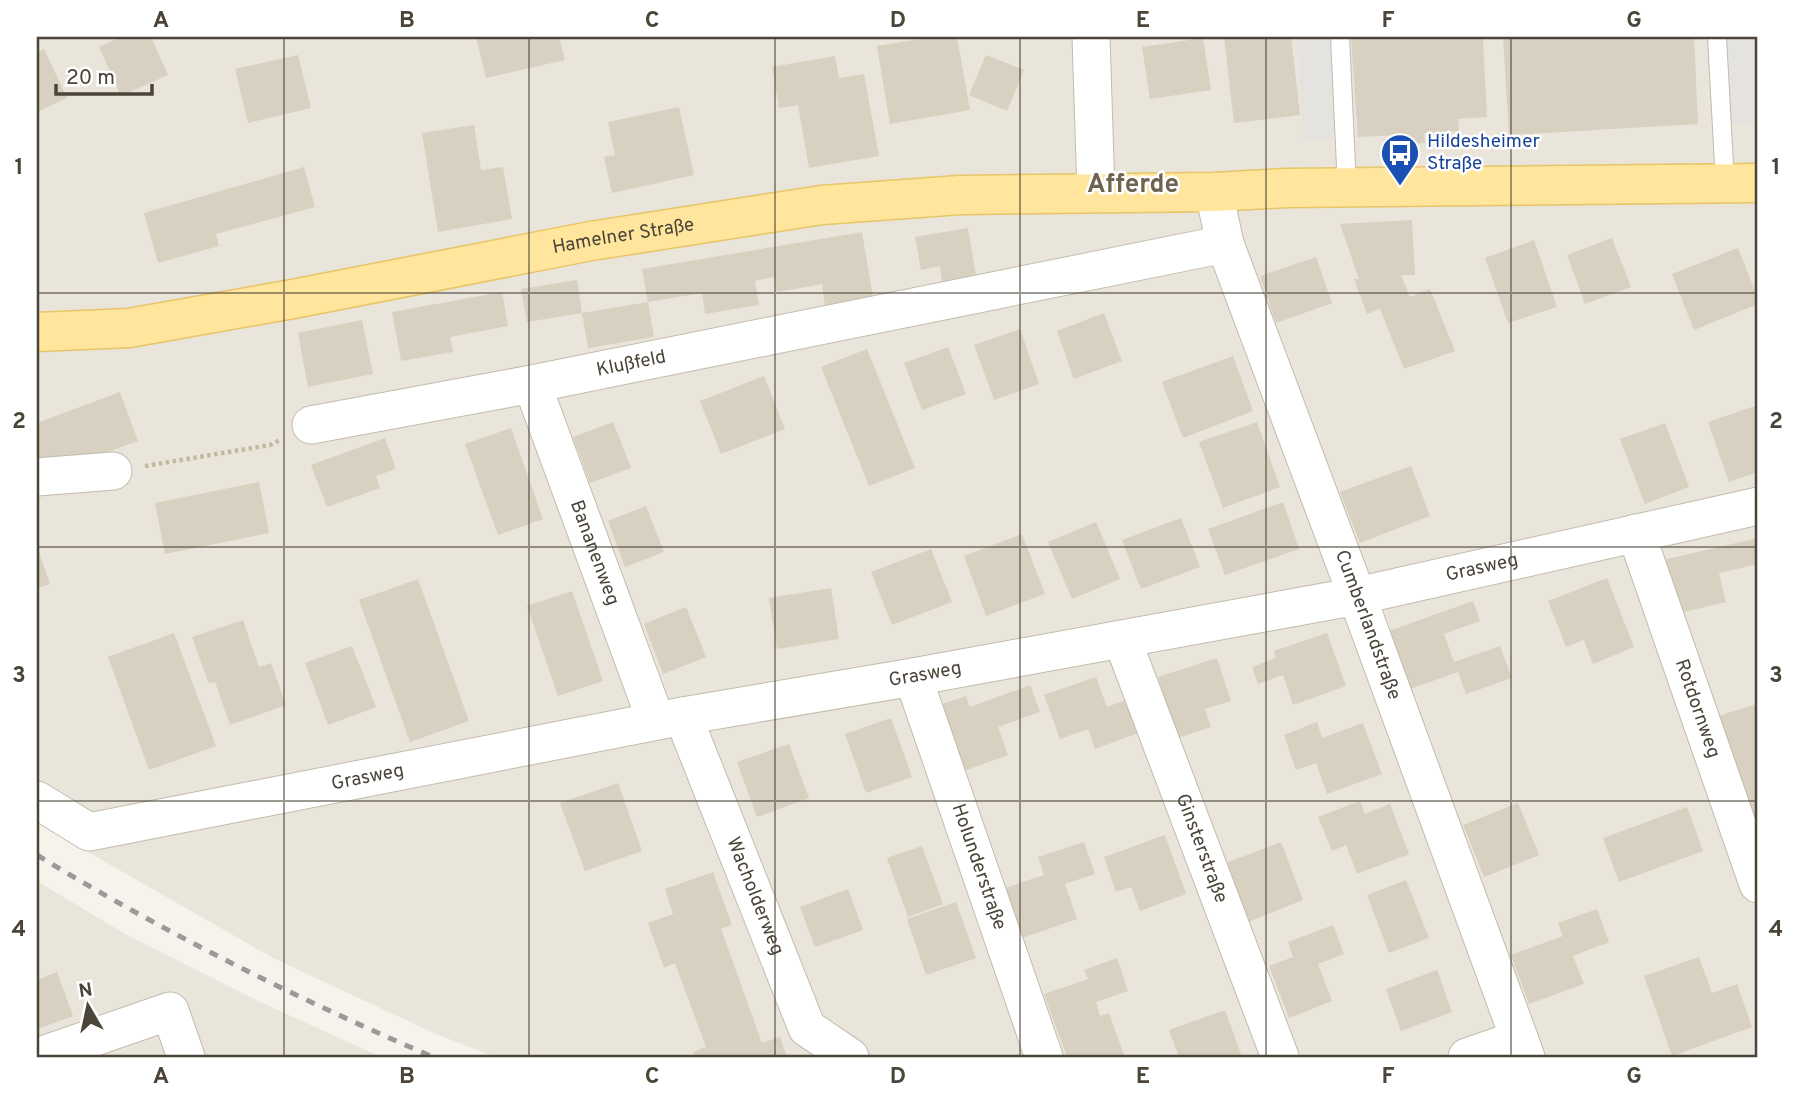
<svg xmlns="http://www.w3.org/2000/svg" width="1795" height="1094" viewBox="0 0 1795 1094" font-family="Overpass,sans-serif">
<style>
.residential{fill:#eae5da}
.parking{fill:#e5e3e0}
.building{fill:#d8d0c0}
.lines{fill:none;stroke-linecap:round;stroke-linejoin:round}
.lane-casing{stroke:#c2bcad;stroke-width:20}
.street-casing{stroke:#c2bcad;stroke-width:39}
.primary-casing{stroke:#e8c568;stroke-width:41}
.path{stroke:#c4b89e;stroke-width:4.5;stroke-dasharray:3.5 3.5;stroke-linecap:butt}
.lane{stroke:#fff;stroke-width:18}
.street{stroke:#fff;stroke-width:37}
.primary{stroke:#ffe69c;stroke-width:38}
.rail{stroke:#9a9a9a;stroke-width:5;stroke-dasharray:9 9;stroke-linecap:butt}
.grid{fill:none;stroke:#4b4439;stroke-width:2;stroke-opacity:0.55}
.labels{text-anchor:middle;dominant-baseline:central;stroke-width:5;stroke-linejoin:round;paint-order:stroke}
.transit-label{font-size:19px;fill:#164399;stroke:#fff;text-anchor:start}
.street-label{font-size:19px;fill:#4b4439;stroke:#fff}
.district-label{font-size:26px;font-weight:bold;fill:#6e634f;stroke:#fff}
.neatline{fill:none;stroke:#4b4439;stroke-width:2.5}
.grid-label{font-size:23px;text-anchor:middle;font-weight:bold;fill:#4b4439}
</style>
<rect width="100%" height="100%" fill="#f6f3ec"/>
<!-- residential -->
<g class="residential">
<polygon points="37,37 1758,37 1758,1057 495,1057 436,1034 273,958 37,823"/>
<polygon points="37,881 125,934 256,1000 381,1057 37,1057"/>
</g>
<!-- parking -->
<g class="parking">
<polygon points="1297,37 1351,37 1358,137 1303,140"/>
<polygon points="1706,37 1758,37 1758,122 1712,125"/>
</g>
<!-- building -->
<g class="building">
<polygon points="121,37 151,37 168,75 121,96 99,47"/>
<polygon points="476,37 559,37 565,60 486,78"/>
<polygon points="934,37 957,37 970,110 890,124 877,46"/>
<polygon points="1224,37 1291,37 1300,115 1234,123"/>
<polygon points="1351,37 1483,37 1487,117 1458,119 1459,131 1424,133 1425,143 1399,145 1398,135 1358,137"/>
<polygon points="1503,37 1694,37 1698,124 1509,135"/>
<polygon points="1203,38 1211,90 1150,99 1142,47"/>
<polygon points="44,49 67,98 37,112 37,52"/>
<polygon points="298,55 311,108 248,123 235,69"/>
<polygon points="986,55 1024,70 1007,111 969,95"/>
<polygon points="835,56 839,78 864,74 879,156 809,168 798,105 779,108 772,67"/>
<polygon points="679,107 694,175 612,193 604,157 615,155 608,122"/>
<polygon points="474,125 481,170 503,167 512,219 438,232 422,133"/>
<polygon points="304,167 315,207 216,234 219,246 158,263 144,213"/>
<polygon points="1412,220 1415,275 1401,275 1410,297 1430,289 1455,351 1404,369 1380,309 1367,314 1354,279 1359,279 1340,224"/>
<polygon points="968,228 977,282 943,288 940,266 921,270 915,237"/>
<polygon points="862,232 873,297 825,306 822,284 777,292 774,277 755,281 759,305 705,314 702,293 648,302 642,269"/>
<polygon points="1612,238 1631,287 1585,304 1567,255"/>
<polygon points="1534,240 1557,307 1508,323 1485,258"/>
<polygon points="1738,248 1758,299 1758,304 1694,330 1672,274"/>
<polygon points="1316,257 1332,303 1276,323 1260,276"/>
<polygon points="577,280 582,313 648,302 654,337 588,348 582,313 527,322 521,289"/>
<polygon points="502,292 508,326 450,337 453,352 401,361 392,312"/>
<polygon points="1104,313 1122,361 1074,379 1057,331"/>
<polygon points="362,320 373,374 308,387 298,333"/>
<polygon points="1020,329 1039,384 994,400 974,345"/>
<polygon points="948,347 966,394 922,410 904,363"/>
<polygon points="867,349 915,468 869,486 821,367"/>
<polygon points="1233,356 1253,411 1183,438 1162,382"/>
<polygon points="764,376 785,429 721,454 700,401"/>
<polygon points="120,392 138,441 80,462 37,467 37,423"/>
<polygon points="1758,405 1758,472 1729,482 1708,422"/>
<polygon points="613,422 631,468 590,483 573,437"/>
<polygon points="1257,422 1280,487 1223,508 1199,442"/>
<polygon points="1665,423 1689,487 1645,504 1620,439"/>
<polygon points="511,428 543,519 498,535 465,444"/>
<polygon points="385,438 396,469 376,476 380,488 327,507 311,465"/>
<polygon points="1411,466 1430,516 1360,543 1340,492"/>
<polygon points="259,482 269,533 165,554 155,503"/>
<polygon points="1283,502 1299,549 1225,575 1208,529"/>
<polygon points="646,506 664,552 625,567 608,521"/>
<polygon points="1181,518 1200,567 1141,589 1122,540"/>
<polygon points="1096,522 1120,579 1072,599 1048,542"/>
<polygon points="1022,534 1045,594 986,616 964,556"/>
<polygon points="1758,538 1758,564 1719,573 1726,602 1675,614 1663,560"/>
<polygon points="37,546 50,584 37,588"/>
<polygon points="931,549 952,602 892,625 871,572"/>
<polygon points="1607,578 1634,647 1593,664 1584,640 1566,647 1548,601"/>
<polygon points="418,579 469,721 410,742 359,600"/>
<polygon points="831,588 839,639 777,649 769,598"/>
<polygon points="572,591 603,681 558,696 527,606"/>
<polygon points="1473,601 1480,621 1444,634 1454,662 1500,646 1512,678 1466,694 1458,672 1410,689 1389,631"/>
<polygon points="686,607 706,657 663,674 644,624"/>
<polygon points="243,620 259,667 271,663 286,705 230,725 215,682 209,684 192,637"/>
<polygon points="174,633 216,746 149,770 108,657"/>
<polygon points="1327,633 1346,686 1293,705 1283,675 1258,684 1252,667 1276,658 1274,651"/>
<polygon points="352,646 376,707 328,725 305,663"/>
<polygon points="1217,658 1231,701 1205,709 1211,727 1178,738 1158,677"/>
<polygon points="1096,677 1107,707 1125,700 1138,733 1095,749 1088,729 1060,739 1044,695"/>
<polygon points="1030,685 1040,712 998,727 1008,755 961,772 937,706 966,696 970,707"/>
<polygon points="1756,704 1758,712 1758,814 1747,818 1715,717"/>
<polygon points="891,718 912,777 866,793 845,734"/>
<polygon points="1317,722 1322,738 1363,723 1382,774 1327,794 1316,763 1296,770 1284,735"/>
<polygon points="789,744 809,798 757,817 737,762"/>
<polygon points="618,783 642,851 585,871 560,803"/>
<polygon points="1360,801 1365,814 1390,804 1409,854 1357,874 1346,845 1332,851 1318,817"/>
<polygon points="1518,803 1539,855 1484,877 1463,825"/>
<polygon points="1687,807 1703,851 1619,882 1603,838"/>
<polygon points="1165,835 1186,894 1140,911 1131,887 1116,892 1104,857"/>
<polygon points="1084,842 1095,874 1065,884 1077,919 1022,938 1005,888 1044,875 1038,857"/>
<polygon points="1281,842 1303,900 1248,922 1226,863"/>
<polygon points="922,846 943,904 908,917 887,858"/>
<polygon points="713,872 732,925 721,929 762,1043 780,1037 787,1057 695,1057 693,1052 706,1047 675,963 664,968 648,923 673,914 665,889"/>
<polygon points="1406,880 1429,938 1389,953 1367,895"/>
<polygon points="848,889 863,930 815,947 800,907"/>
<polygon points="956,902 976,958 926,975 907,919"/>
<polygon points="1597,909 1609,942 1573,956 1584,984 1529,1004 1511,955 1563,936 1558,923"/>
<polygon points="1333,925 1344,954 1318,964 1332,1001 1289,1018 1269,966 1293,957 1288,942"/>
<polygon points="1699,957 1712,993 1737,984 1752,1027 1672,1056 1644,976"/>
<polygon points="1117,958 1128,991 1096,1002 1100,1016 1109,1013 1124,1055 1067,1057 1044,994 1088,979 1084,970"/>
<polygon points="1437,970 1452,1012 1401,1031 1386,989"/>
<polygon points="57,972 73,1016 37,1029 37,980"/>
<polygon points="1225,1010 1242,1057 1179,1057 1169,1030"/>
</g>
<g class="lines">
<!-- lane casing -->
<g class="lane-casing">
<g id="lane">
<polyline points="1340,37 1347,188"/>
<polyline points="1717,37 1725,183"/>
</g>
</g>
<!-- street casing -->
<g class="street-casing">
<g id="street">
<polyline points="1091,37 1096,193"/>
<path id="s1" d="M1214 192 1225 244 1357 596 1526 1057"/>
<path id="s2" d="M532 384 656 721"/>
<path id="s3" d="M311 425 532 384 1225 244"/>
<polyline points="37,477 113,471"/>
<path id="s4" d="M1636 533 1758 884"/>
<path id="s5" d="M1122 639 1280 1057"/>
<path id="s6" d="M913 677 1044 1057"/>
<path id="s7" d="M683 716 807 1028 850 1057"/>
<path id="s8" d="M37 800 89 832 683 716 913 677 1357 596 1758 506"/>
<polyline points="37,1057 170,1011 186,1057"/>
<polyline points="1467,1057 1519,1039"/>
</g>
</g>
<!-- primary casing -->
<g class="primary-casing">
<g id="primary">
<path id="s9" d="M37 332 129 328 293 299 591 241 822 205 960 195 1214 192 1286 188 1758 183"/>
</g>
</g>
<!-- path -->
<polyline class="path" points="145,466 270,445 280,440"/>
<!-- lane -->
<use href="#lane" class="lane"/>
<!-- street -->
<use href="#street" class="street"/>
<!-- primary -->
<use href="#primary" class="primary"/>
<!-- rail -->
<path class="rail" d="M37 855C163 932 298 999 433 1057"/>
</g>
<!-- grid -->
<path class="grid" d="M284 37V1057M529 37V1057M775 37V1057M1020 37V1057M1266 37V1057M1511 37V1057M37 293H1758M37 547H1758M37 801H1758"/>
<!-- icons -->
<defs>
<g id="bus-pin" transform="scale(2.0125)"><path d="M0 17L-7.5 6A9.5 9.5 0 1 1 7.5 6Z" fill="#1a4fb4" stroke="#fff"/><path d="M-5-6H5V4H4V6H2V4H-2V6H-4V4H-5ZM-3.5-4V0h7V-4ZM-3.5 1.2v1.5H-2V1.2ZM2 1.2v1.5H3.5V1.2Z" fill="#fff"/></g>
</defs>
<g fill-rule="evenodd">
<use href="#bus-pin" x="1400" y="153"/>
</g>
<g class="labels">
<!-- transit labels -->
<g class="transit-label">
<text x="1427" y="142">Hildesheimer<tspan x="1427" dy="22">Straße</tspan></text>
</g>
<!-- street labels -->
<g class="street-label">
<text stroke="none"><textPath href="#s9" startOffset="595">Hamelner Straße</textPath></text>
<text stroke="none"><textPath href="#s3" startOffset="326">Klußfeld</textPath></text>
<text stroke="none"><textPath href="#s2" startOffset="180">Bananenweg</textPath></text>
<text stroke="none"><textPath href="#s8" startOffset="1479">Grasweg</textPath></text>
<text stroke="none"><textPath href="#s1" startOffset="460">Cumberlandstraße</textPath></text>
<text stroke="none"><textPath href="#s8" startOffset="912">Grasweg</textPath></text>
<text stroke="none"><textPath href="#s4" startOffset="186">Rotdornweg</textPath></text>
<text stroke="none"><textPath href="#s8" startOffset="345">Grasweg</textPath></text>
<text stroke="none"><textPath href="#s5" startOffset="224">Ginsterstraße</textPath></text>
<text stroke="none"><textPath href="#s6" startOffset="201">Holunderstraße</textPath></text>
<text stroke="none"><textPath href="#s7" startOffset="194">Wacholderweg</textPath></text>
</g>
<!-- district labels -->
<g class="district-label">
<text x="1133" y="185">Afferde</text>
</g>
</g>
<!-- border -->
<rect width="1795" height="1094" fill="none" stroke="#ffffff" stroke-width="77"/>
<!-- north arrow -->
<g transform="translate(88 1006) rotate(351)" stroke="#ffffff" stroke-width="5" paint-order="stroke">
<path d="M0-5L12 26L0 18L-12 26Z" fill="#4b4439"/>
<text y="-10" font-size="19" font-weight="bold" text-anchor="middle" fill="#4b4439">N</text>
</g>
<!-- scale -->
<path d="M56 84v10h96v-10" fill="none" stroke="#4b4439" stroke-width="3.5"/>
<text x="66" y="84" font-size="21" fill="#4b4439" stroke="#ffffff" stroke-width="5" paint-order="stroke">20 m</text>
<rect x="38" y="38" width="1718" height="1018" class="neatline"/>
<g class="grid-label">
<text x="161" y="27">A</text>
<text x="407" y="27">B</text>
<text x="652" y="27">C</text>
<text x="898" y="27">D</text>
<text x="1143" y="27">E</text>
<text x="1388" y="27">F</text>
<text x="1634" y="27">G</text>
<text x="19" y="174">1</text>
<text x="1776" y="174">1</text>
<text x="19" y="428">2</text>
<text x="1776" y="428">2</text>
<text x="19" y="682">3</text>
<text x="1776" y="682">3</text>
<text x="19" y="936">4</text>
<text x="1776" y="936">4</text>
<text x="161" y="1083">A</text>
<text x="407" y="1083">B</text>
<text x="652" y="1083">C</text>
<text x="898" y="1083">D</text>
<text x="1143" y="1083">E</text>
<text x="1388" y="1083">F</text>
<text x="1634" y="1083">G</text>
</g>
</svg>
